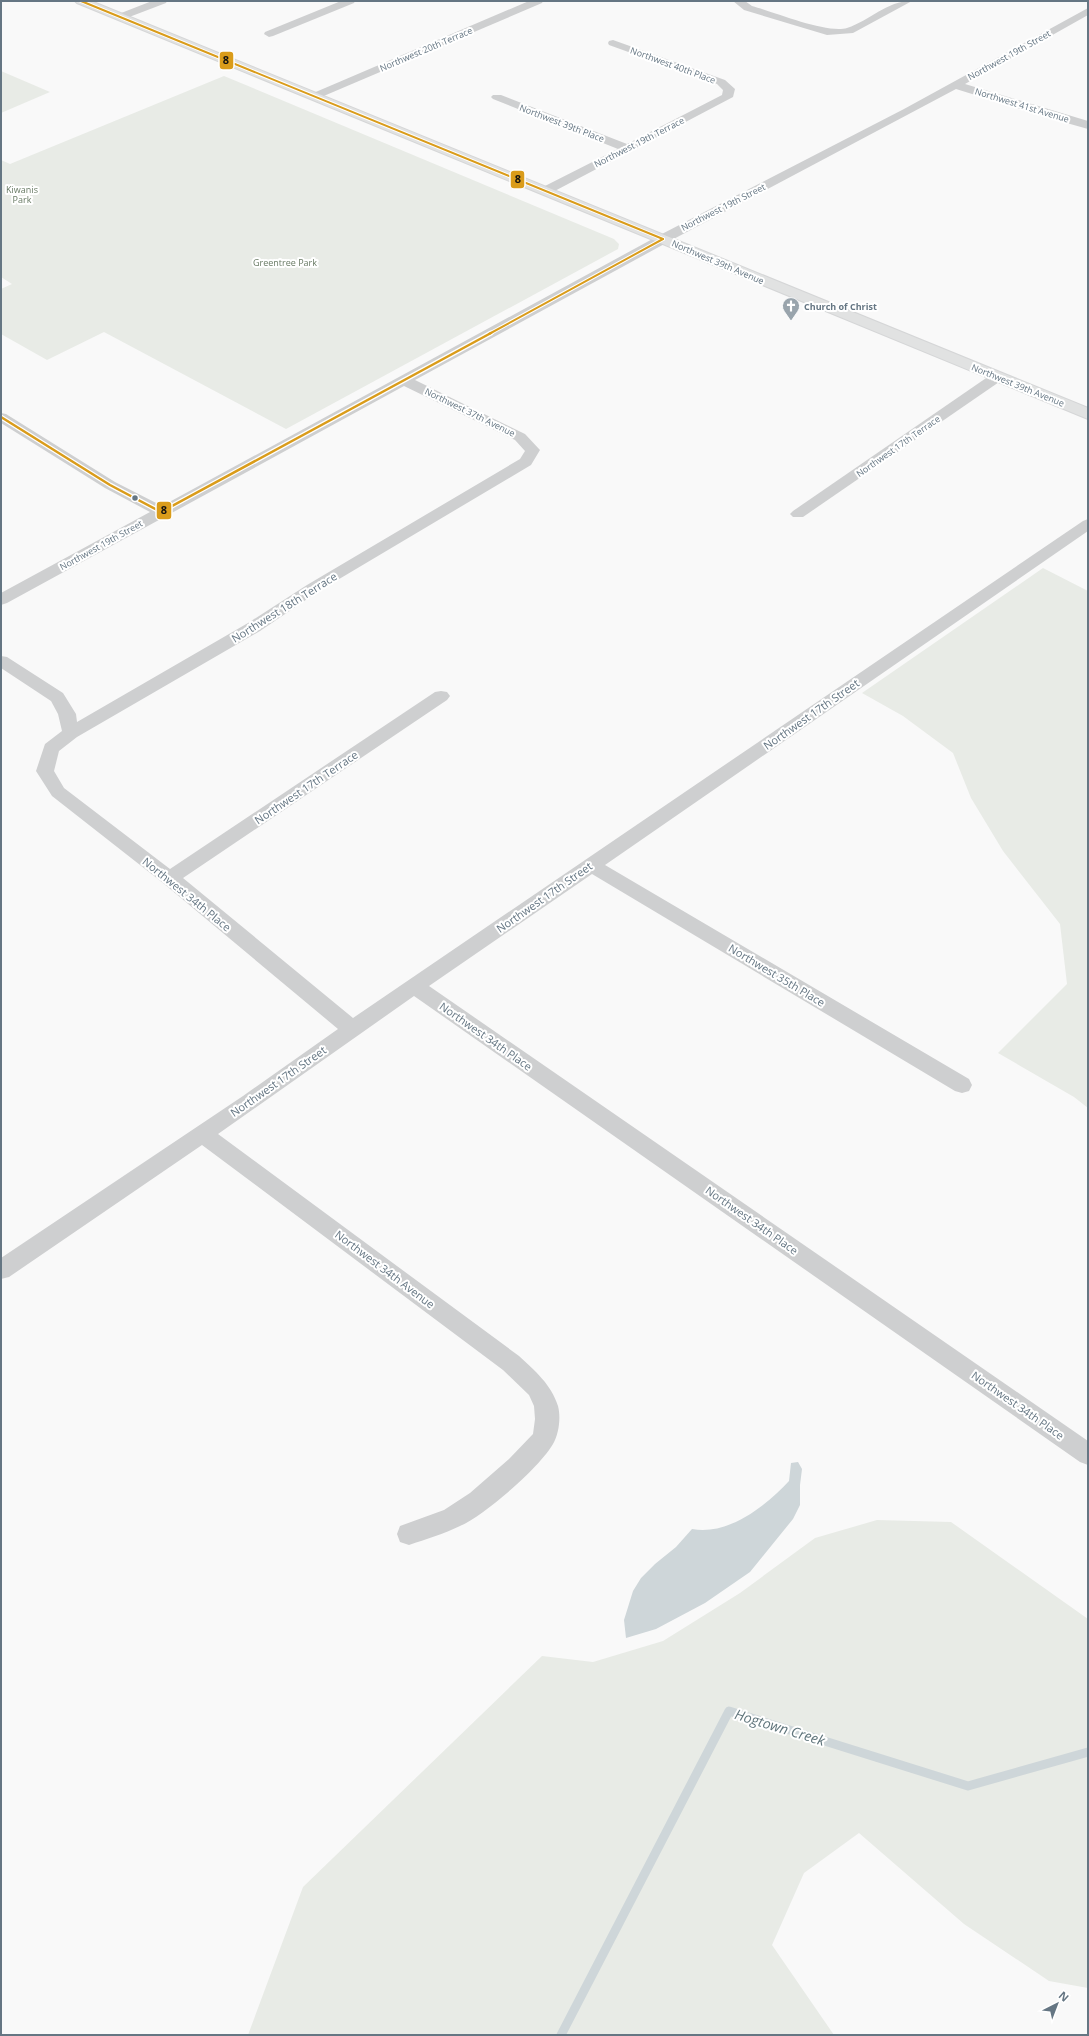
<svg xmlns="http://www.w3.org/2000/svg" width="1089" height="2036" viewBox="0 0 1089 2036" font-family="'Open Sans',sans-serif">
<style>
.green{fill:#e8ebe6}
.water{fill:#ced6d9}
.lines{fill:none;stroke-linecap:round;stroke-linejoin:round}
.stream{stroke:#ced6d9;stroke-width:9}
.primary-casing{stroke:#d5d6d7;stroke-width:2}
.street{fill:#cecfd0;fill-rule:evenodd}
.primary{fill:#e1e2e2;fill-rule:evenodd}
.bus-1-far1-casing{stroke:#fff;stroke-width:4}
.bus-1-casing{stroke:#fff;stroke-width:5}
.bus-1-far1{stroke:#da9c1a;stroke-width:2}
.bus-1{stroke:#da9c1a;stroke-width:2.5}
.bus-dot{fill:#657683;stroke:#fff;stroke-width:1.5}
.labels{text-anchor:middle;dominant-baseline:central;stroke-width:4;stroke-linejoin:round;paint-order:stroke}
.far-street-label{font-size:9px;fill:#657683;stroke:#fff}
.far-park-label{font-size:9px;fill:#687a64;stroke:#fff}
.far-poi-label{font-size:9px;font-weight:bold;fill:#657683;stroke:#fff;text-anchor:start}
.street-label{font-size:11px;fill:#657683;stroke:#fff}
.near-water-label{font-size:14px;font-style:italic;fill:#60757c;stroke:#fff}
.line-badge{stroke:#fff;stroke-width:1.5}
.pale-badge-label{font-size:11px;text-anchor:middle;font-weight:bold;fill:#111}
</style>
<rect width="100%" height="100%" fill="#f9f9f9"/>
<!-- green -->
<g class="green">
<polygon points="1,71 50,92 1,113"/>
<polygon points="224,76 614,239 619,244 618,249 286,429 104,332 47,360 1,334 1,289 12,284 1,277 1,160 10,164"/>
<polygon points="1043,568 1088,591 1088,1108 1074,1097 998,1053 1067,984 1060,924 1003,851 971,798 953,753 903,716 862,693"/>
<polygon points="877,1520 951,1522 1088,1619 1088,1988 1049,1981 964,1924 859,1833 804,1873 772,1945 834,2035 248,2035 303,1887 542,1656 593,1662 663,1641 740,1593 815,1538"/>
</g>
<!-- water -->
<path class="water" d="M798 1462 802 1469 800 1485V1505L793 1519 750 1572 705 1603 656 1629 626 1638 624 1620 633 1591 641 1578 655 1564 676 1547 692 1529C728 1536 766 1506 789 1481L791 1463Z"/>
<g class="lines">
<!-- stream -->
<polyline class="stream" points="561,2035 729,1711 968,1786 1088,1752"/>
<!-- primary casing -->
<g class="primary-casing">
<polygon id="primary" points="75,1 91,1 1088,408 1088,419 77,3"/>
</g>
<!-- street -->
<g class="street">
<polygon points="152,1 167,1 166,3 124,19 116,19 115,17 116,15"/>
<polygon points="341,1 355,1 354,3 273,36 269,37 264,34 265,32"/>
<polygon points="529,1 543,1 542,3 319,98 311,98 309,96 311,94"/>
<path d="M733 1H745L752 6C774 12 827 34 847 28 871 20 886 1 912 1L853 33 827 35 744 10Z"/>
<path d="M1088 8V15L965 84 1088 121V129L1056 120 956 89 668 242 415 380 525 434 540 450 531 465 319 591 260 631 77 737 59 751 54 771 64 788 170 869 435 692 441 691 447 692 450 696 447 700 183 878 353 1018 1083 521 1088 519V531L605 865 969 1079 972 1085 969 1091 962 1093 955 1091 592 874 429 986 1088 1441V1465L1080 1462 414 996 218 1134 519 1356C535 1371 551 1384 558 1406 561 1417 559 1434 553 1444 540 1467 485 1515 460 1526 444 1534 426 1539 409 1545L400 1542 397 1534 400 1526 444 1510 470 1493 509 1459 533 1434 535 1419 534 1406 529 1395 503 1370 202 1145 9 1277 1 1279V1258L243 1096 338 1029 163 883 52 796 36 771 45 744 62 731 58 714 51 701 1 668V656L7 657 63 693 76 714 77 722 248 623 307 585 520 459 525 451 515 440 404 386 7 603 1 605V593L150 512 105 488 1 423V413L6 414 115 482 162 506 658 236 904 109Z"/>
<polygon points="613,40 725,80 735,89 733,97 549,194 541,194 539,191 541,188 618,149 493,99 491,97 493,95 501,95 627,144 722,95 723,90 717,84 609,45 608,43 609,41"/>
<polygon points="997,373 1002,374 1004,377 1002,380 803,517 793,517 790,514 793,511 992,374"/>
</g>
<!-- primary -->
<use href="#primary" class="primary"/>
<!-- bus-1-far1 casing -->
<g class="bus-1-far1-casing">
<g id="bus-1-far1">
<polyline points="81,1 663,239"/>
<polyline points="489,334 663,239"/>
</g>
</g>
<!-- bus-1 casing -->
<g class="bus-1-casing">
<polyline id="bus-1" points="1,417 110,485 161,512 491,333"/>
</g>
<!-- bus-1-far1 -->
<use href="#bus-1-far1" class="bus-1-far1"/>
<!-- bus-1 -->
<use href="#bus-1" class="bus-1"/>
</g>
<!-- icons -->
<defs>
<g id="church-pin" transform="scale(0.9)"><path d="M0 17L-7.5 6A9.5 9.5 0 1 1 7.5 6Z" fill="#99a4ac" stroke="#fff"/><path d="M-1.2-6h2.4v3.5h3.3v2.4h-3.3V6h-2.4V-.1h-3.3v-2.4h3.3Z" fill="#fff"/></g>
</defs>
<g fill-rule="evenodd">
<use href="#church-pin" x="791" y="306"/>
</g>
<!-- markers -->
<circle class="bus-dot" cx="135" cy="498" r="3.5"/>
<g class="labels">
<!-- far-street labels -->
<g class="far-street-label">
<text transform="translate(426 49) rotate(-23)">Northwest 20th Terrace</text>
<text transform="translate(1009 55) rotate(-29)">Northwest 19th Street</text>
<text transform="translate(673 65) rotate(20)">Northwest 40th Place</text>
<text transform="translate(1022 105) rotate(17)">Northwest 41st Avenue</text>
<text transform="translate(562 123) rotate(21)">Northwest 39th Place</text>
<text transform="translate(639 142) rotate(-27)">Northwest 19th Terrace</text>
<text transform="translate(723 207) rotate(-27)">Northwest 19th Street</text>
<text transform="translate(718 262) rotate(23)">Northwest 39th Avenue</text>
<text transform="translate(1018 385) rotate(22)">Northwest 39th Avenue</text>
<text transform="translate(470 412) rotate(26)">Northwest 37th Avenue</text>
<text transform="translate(898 446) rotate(-35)">Northwest 17th Terrace</text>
<text transform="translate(101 545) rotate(-29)">Northwest 19th Street</text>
</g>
<!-- far-park labels -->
<g class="far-park-label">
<text x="22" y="189">Kiwanis<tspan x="22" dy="10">Park</tspan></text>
<text x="285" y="262">Greentree Park</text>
</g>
<!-- far-poi labels -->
<g class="far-poi-label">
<text x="804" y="306">Church of Christ</text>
</g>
<!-- street labels -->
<g class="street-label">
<text transform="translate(284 607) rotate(-32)">Northwest 18th Terrace</text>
<text transform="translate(811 714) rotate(-35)">Northwest 17th Street</text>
<text transform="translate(306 787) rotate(-34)">Northwest 17th Terrace</text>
<text transform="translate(187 894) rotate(39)">Northwest 34th Place</text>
<text transform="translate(544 897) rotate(-35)">Northwest 17th Street</text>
<text transform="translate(777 975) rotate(31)">Northwest 35th Place</text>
<text transform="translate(486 1036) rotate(35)">Northwest 34th Place</text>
<text transform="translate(278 1081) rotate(-35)">Northwest 17th Street</text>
<text transform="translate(752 1220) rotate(35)">Northwest 34th Place</text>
<text transform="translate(385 1269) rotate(37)">Northwest 34th Avenue</text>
<text transform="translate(1018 1405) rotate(35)">Northwest 34th Place</text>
</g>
<!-- near-water labels -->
<g class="near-water-label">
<text transform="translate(780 1727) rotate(17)">Hogtown Creek</text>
</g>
</g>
<g class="line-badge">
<rect x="219" y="51" width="15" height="19" rx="4" fill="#da9c1a"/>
<rect x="510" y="170" width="15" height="19" rx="4" fill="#da9c1a"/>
<rect x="156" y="501" width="16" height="19" rx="4" fill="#da9c1a"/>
</g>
<g class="pale-badge-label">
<text x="226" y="64">8</text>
<text x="518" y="183">8</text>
<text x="164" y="514">8</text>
</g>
<!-- border -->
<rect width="1089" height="2036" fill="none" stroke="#657683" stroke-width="4"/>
<!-- north arrow -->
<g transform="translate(1057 2004) rotate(42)" stroke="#ffffff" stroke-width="3" paint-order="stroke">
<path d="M0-3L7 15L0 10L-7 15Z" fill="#657683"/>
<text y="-6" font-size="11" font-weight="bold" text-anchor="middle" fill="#657683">N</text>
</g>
</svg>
